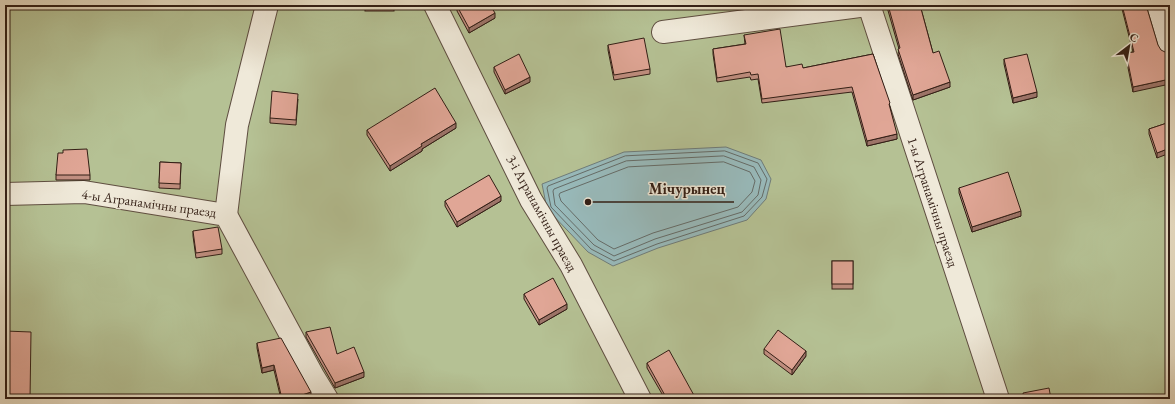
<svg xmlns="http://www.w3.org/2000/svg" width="1175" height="404" viewBox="0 0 1175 404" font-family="'EB Garamond',serif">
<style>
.green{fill:#b5c194;stroke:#747054}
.water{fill:#98babb;stroke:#6f7c79}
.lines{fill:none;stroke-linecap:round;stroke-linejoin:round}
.shore{stroke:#656c68;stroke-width:1}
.minor-casing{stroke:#5f4e41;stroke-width:24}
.minor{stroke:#efe9d9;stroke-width:22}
.wall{fill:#c18f81;stroke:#321e15}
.shaded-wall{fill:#9d7469;stroke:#321e15}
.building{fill:#e0a696;stroke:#321e15}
.labels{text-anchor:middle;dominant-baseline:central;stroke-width:3;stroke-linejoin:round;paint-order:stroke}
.street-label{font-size:14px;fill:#321e15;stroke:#efe9d9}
.leader{fill:none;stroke:#321e15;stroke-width:1.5}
.callout-dot{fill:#321e15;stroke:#efe9d9;stroke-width:1.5}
.callout-label{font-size:15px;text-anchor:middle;font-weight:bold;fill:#321e15;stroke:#efe9d9;stroke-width:3;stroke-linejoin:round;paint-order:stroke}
</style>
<rect width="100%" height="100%" fill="#e7ddc4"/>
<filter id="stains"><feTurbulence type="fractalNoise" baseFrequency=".005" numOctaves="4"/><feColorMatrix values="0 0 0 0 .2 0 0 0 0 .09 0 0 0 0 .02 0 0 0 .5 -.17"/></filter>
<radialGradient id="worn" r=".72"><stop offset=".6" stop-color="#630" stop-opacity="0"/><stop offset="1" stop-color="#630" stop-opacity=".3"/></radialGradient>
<!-- green -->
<rect class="green" x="5" y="5" width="1165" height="394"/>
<!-- water -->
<polygon class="water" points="726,147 761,160 771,179 766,199 747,220 658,248 613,266 588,252 547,209 542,184 624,152"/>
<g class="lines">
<!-- shore -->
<g class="shore">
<polygon points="725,151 758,163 767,179 762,197 744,216 657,244 614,261 591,249 551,207 547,188 548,186 625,156"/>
<polygon points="724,156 754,167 761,180 758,195 742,212 655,239 614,256 594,245 555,205 553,191 554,189 626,161"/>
<polygon points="724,162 750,172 755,181 752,192 738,207 653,233 614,249 598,240 561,201 559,195 560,193 628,167"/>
</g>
<!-- minor casing -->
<g class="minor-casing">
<g id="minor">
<polyline points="435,5 531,200 571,265 640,399"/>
<polyline points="869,5 998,399"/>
<polyline points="1158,5 1170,46"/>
<polyline points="663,32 867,5"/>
<polyline points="5,194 84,192 226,215 313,376 327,399"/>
<polyline points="226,215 237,125 267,5"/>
</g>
</g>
<!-- minor -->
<use href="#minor" class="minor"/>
</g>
<!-- wall -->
<g class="wall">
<rect x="365" y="5" width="29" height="6"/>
<polygon points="887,5 920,5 933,53 950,87 913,100 898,54 899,49 887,7"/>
<polygon points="1121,5 1146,5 1133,92 1126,58 1126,53 1133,52"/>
<polygon points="457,6 495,18 469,33 457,11"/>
<polygon points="744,35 786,67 803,68 873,54 890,107 897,139 867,146 852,92 762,103 758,79 751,80 750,77 717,82 713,54 713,49 745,44"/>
<polygon points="608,45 650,69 650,74 614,80 608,50"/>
<polygon points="1004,59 1037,97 1013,103 1004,64"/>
<polygon points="494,67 530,82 505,94 494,72"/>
<polygon points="298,99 296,125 270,123 270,118"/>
<polygon points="1170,122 1157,158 1149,134 1149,129"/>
<polygon points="456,128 422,149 422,151 390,171 367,135 367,130"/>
<polygon points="63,153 90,175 90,180 56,180 56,175"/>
<polygon points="160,162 181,163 180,189 159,188"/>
<polygon points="959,188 1021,216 972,232 959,193"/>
<polygon points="445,201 501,201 457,227 445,206"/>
<polygon points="193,231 222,249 222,254 196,258 193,236"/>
<rect x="832" y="261" width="21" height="28"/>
<polygon points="524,294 567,309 539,325 524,299"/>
<polygon points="306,332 337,354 364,377 335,388 306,337"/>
<polygon points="257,343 311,396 304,399 281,399 274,370 262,373 257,348"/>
<polygon points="764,349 806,356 792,375 764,354"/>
<polygon points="647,363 696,399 665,399 647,368"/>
</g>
<!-- shaded-wall -->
<g class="shaded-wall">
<polygon points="495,13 495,18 469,33 469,28"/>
<polygon points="530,77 530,82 505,94 505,90"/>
<polygon points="1170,79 1170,84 1133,92 1133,87"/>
<polygon points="950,82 950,87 913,100 913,95"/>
<polygon points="1037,92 1037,97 1013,103 1013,98"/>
<polygon points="456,123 456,128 422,149 422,151 390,171 390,166 421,144"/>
<polygon points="897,134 897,139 867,146 867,141"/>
<polygon points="1170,148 1170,153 1157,158 1157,153"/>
<polygon points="501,196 501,201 457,227 457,222"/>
<polygon points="1021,211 1021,216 972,232 972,227"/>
<polygon points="567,304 567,309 539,325 539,320"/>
<polygon points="806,351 806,356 792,375 792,370"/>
<polygon points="274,365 274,370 262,373 262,368"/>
<polygon points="364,372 364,377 335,388 335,383"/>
<polygon points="311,392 311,396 304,399 290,399"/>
</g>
<!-- building -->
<g class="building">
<rect x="365" y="5" width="29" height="1"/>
<polygon points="459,5 490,5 495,13 469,28 457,6"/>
<polygon points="888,5 920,5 933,53 939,51 950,82 913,95 898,49 900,48"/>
<polygon points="1122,5 1146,5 1158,45 1161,50 1167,53 1170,53 1170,79 1133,87 1126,53 1134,52"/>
<polygon points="780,29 786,67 802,64 803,68 873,54 890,103 889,104 897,134 867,141 852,87 762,99 758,74 751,75 750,72 717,78 713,49 746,44 744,35"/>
<polygon points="644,38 650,69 614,75 608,45"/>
<polygon points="519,54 530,77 505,90 494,67"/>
<polygon points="1027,54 1037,92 1013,98 1004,59"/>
<polygon points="435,88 456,123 421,144 422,146 390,166 367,130"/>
<polygon points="272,91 298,94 296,120 270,118"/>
<polygon points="1170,122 1170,148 1157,153 1149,129"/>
<polygon points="87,149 90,175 56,175 58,153 63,153 63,150"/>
<polygon points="160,162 181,163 180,184 159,183"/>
<polygon points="1008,172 1021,211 972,227 959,188"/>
<polygon points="489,175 501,196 457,222 445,201"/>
<polygon points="218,227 222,249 196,253 193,231"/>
<rect x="832" y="261" width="21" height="23"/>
<polygon points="553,278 567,304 539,320 524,294"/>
<polygon points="330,327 337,354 354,347 364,372 335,383 306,332"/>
<polygon points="778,330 806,351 792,370 764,349"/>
<polygon points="5,331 31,332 30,399 5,399"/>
<polygon points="281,338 311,392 290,399 282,399 274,365 262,368 257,343"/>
<polygon points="669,350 696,399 667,399 647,363"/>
<polygon points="1049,388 1051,399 1024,399 1023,393"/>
<polygon points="41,395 73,396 73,399 41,399"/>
</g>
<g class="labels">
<!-- street labels -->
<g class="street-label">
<text transform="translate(933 202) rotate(72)">1-ы Агранамічны праезд</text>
<text transform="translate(149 203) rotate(8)">4-ы Агранамічны праезд</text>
<text transform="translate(542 213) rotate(61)">3-і Агранамічны праезд</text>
</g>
</g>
<!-- callouts -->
<path class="leader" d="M588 202L641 202H734"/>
<circle class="callout-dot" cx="588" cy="202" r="4"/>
<g class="callout-label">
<text x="687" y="194">Мічурынец</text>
</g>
<!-- margin -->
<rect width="1175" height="404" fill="none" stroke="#e7ddc4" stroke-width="20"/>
<rect x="6" y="6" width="1163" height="392" fill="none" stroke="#321e15" stroke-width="2"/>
<rect x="10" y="10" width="1155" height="384" fill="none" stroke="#321e15"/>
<!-- north arrow -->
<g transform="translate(1129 46) rotate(31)" stroke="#efe9d9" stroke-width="3" paint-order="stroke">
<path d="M0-3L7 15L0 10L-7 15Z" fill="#321e15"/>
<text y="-6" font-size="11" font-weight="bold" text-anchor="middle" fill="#321e15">С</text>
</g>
<rect width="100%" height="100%" filter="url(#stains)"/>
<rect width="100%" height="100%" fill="url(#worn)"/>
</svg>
